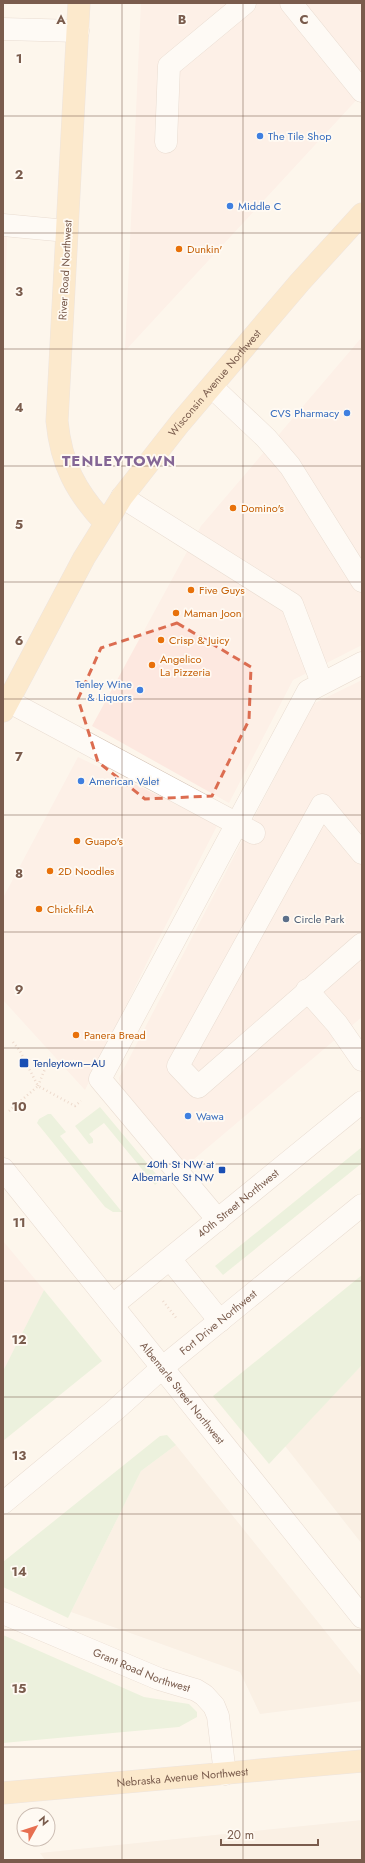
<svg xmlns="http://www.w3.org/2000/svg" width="365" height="1863" viewBox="0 0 365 1863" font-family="Jost,sans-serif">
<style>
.residential{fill:#f5e8da}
.commercial{fill:#fde8e0}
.green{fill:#d8ecc9}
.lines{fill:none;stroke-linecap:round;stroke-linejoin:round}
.minor-casing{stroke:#d1beb0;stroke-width:23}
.major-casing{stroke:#dad1cd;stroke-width:23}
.path{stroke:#d9b8a5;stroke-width:2.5;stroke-dasharray:1 3;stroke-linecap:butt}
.minor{stroke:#fff;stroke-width:22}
.major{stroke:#fbd9a5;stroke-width:22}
.marked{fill:none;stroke:#dc6d51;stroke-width:3;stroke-dasharray:8 5;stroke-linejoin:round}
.grid{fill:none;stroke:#7a5c4d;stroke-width:1;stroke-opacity:0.55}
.shop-dot{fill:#3f7fe0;stroke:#fffaf3;stroke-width:1.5}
.food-dot{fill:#e8710a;stroke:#fffaf3;stroke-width:1.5}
.service-dot{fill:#5c6f8a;stroke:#fffaf3;stroke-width:1.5}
.transit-dot{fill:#1a4fb4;stroke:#fffaf3;stroke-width:1.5}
.labels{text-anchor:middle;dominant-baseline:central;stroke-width:3.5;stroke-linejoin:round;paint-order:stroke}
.shop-label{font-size:11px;fill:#366cbe;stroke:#fffaf3;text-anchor:start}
.food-label{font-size:11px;fill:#c56008;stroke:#fffaf3;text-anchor:start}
.street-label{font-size:11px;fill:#7a5c4d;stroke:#fffaf3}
.service-label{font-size:11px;fill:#4e5e75;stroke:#fffaf3;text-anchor:start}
.transit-label{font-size:11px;fill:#164399;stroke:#fffaf3;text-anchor:start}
.district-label{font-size:15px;font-weight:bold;letter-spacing:1px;fill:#846695;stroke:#fffaf3}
.grid-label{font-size:13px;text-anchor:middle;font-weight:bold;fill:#7a5c4d;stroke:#fffaf3;stroke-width:3.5;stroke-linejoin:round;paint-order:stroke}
</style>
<rect width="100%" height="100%" fill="#fdf6ec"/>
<!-- residential -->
<g class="residential">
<polygon points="362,1365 362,1544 285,1446"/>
<polygon points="176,1445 362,1677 362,1701 260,1714 240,1672 71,1612 141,1471"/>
<polygon points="362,1820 362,1860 45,1860 40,1853"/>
</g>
<!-- commercial -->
<g class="commercial">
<polygon points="141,3 362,3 362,94 125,351"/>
<polygon points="3,236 7,237 3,351"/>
<polygon points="362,337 362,645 293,680 229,803 92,726 201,526"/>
<polygon points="362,680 362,1017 187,1165 120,1087 119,1078 313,704"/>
<polygon points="78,757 218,824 155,946 85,1090 3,1000 3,898"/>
<polygon points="3,1241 44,1290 3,1371"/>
</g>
<!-- green -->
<g class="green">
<polygon points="100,1107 161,1180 155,1185 104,1123 89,1134 93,1139 93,1143 89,1144 75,1126"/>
<polygon points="48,1114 51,1114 66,1132 60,1136 122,1212 113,1212 105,1207 37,1123 39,1119"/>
<polygon points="362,1147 362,1163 223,1275 215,1266"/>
<polygon points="362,1275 362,1365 269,1464 213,1396"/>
<polygon points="44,1290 102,1361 3,1441 3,1371"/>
<polygon points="167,1435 176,1445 141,1471 68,1618 3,1587 3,1562 160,1436"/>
<polygon points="3,1635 144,1697 189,1704 197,1712 197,1717 179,1727 3,1743"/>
</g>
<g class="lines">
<!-- minor casing -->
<g class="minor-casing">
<g id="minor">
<polyline points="291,3 362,91"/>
<polyline points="3,29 78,31"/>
<polyline points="166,142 169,66 245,3"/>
<polyline points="3,225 67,231"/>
<polyline points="212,387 266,438 290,466 362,581"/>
<polyline points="122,497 292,604 322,683"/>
<polyline points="8,701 254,833"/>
<polyline points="362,853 322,805 178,1066 198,1087 362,944"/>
<polyline points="307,990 337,1024 362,1060"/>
<path id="s1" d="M3 1169 362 1617"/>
<polyline points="218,1220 100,1079 308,691 362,663"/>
<polyline points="170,1259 220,1321"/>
<path id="s2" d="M113 1305 362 1102"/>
<path id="s3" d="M3 1503 114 1411 163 1367 362 1205"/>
<path id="s4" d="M3 1613 159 1679 196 1690 204 1695 214 1706 218 1716 225 1774"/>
</g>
</g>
<!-- major casing -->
<g class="major-casing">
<g id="major">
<path d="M79 3 57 421C61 464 76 492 105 523"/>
<path id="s5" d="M3 711 84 558 122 497 180 423 300 282 362 214"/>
<path id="s6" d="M3 1793 362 1761"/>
</g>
</g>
<!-- path -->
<g class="path">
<polyline points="13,1042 20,1051 38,1086"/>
<polyline points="38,1086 49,1059"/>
<polyline points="9,1111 38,1086 75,1106 81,1101"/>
<polyline points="163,1301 177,1319"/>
</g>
<!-- minor -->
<use href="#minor" class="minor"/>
<!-- major -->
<use href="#major" class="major"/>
</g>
<!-- marked area -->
<path d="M0 0H365V1863H0ZM177 623 251 667 249 720 212 796 145 799 98 762 78 699 101 648Z" fill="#fdf6ec" fill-opacity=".55" fill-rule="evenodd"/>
<path class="marked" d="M177 623 251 667 249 720 212 796 145 799 98 762 78 699 101 648Z"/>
<!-- grid -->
<path class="grid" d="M122 3V1860M243 3V1860M3 116H362M3 233H362M3 349H362M3 466H362M3 582H362M3 699H362M3 815H362M3 932H362M3 1048H362M3 1164H362M3 1281H362M3 1397H362M3 1514H362M3 1630H362M3 1747H362"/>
<!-- markers -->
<g class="shop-dot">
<circle cx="260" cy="136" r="4"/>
<circle cx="230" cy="206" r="4"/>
<circle cx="347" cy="413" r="4"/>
<circle cx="140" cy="690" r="4"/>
<circle cx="81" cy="781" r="4"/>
<circle cx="188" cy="1116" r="4"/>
</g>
<g class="food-dot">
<circle cx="179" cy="249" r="4"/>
<circle cx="233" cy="508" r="4"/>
<circle cx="191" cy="590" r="4"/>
<circle cx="176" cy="613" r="4"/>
<circle cx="161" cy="640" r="4"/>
<circle cx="152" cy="665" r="4"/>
<circle cx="77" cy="841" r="4"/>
<circle cx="50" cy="871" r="4"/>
<circle cx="39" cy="909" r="4"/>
<circle cx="76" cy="1035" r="4"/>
</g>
<circle class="service-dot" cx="286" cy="919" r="4"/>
<g class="transit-dot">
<rect x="19" y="1058" width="10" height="10" rx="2"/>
<rect x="218" y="1166" width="8" height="8" rx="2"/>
</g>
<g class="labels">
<!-- shop labels -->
<g class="shop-label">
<text x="268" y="136">The Tile Shop</text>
<text x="238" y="206">Middle C</text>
<text x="339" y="413" text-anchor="end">CVS Pharmacy</text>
<text x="132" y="684" text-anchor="end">Tenley Wine<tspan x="132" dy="13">&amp; Liquors</tspan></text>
<text x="89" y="781">American Valet</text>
<text x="196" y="1116">Wawa</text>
</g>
<!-- food labels -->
<g class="food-label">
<text x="187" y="249">Dunkin'</text>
<text x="241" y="508">Domino's</text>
<text x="199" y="590">Five Guys</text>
<text x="184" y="613">Maman Joon</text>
<text x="169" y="640">Crisp &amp; Juicy</text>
<text x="160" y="659">Angelico<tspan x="160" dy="13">La Pizzeria</tspan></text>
<text x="85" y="841">Guapo's</text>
<text x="58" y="871">2D Noodles</text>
<text x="47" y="909">Chick-fil-A</text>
<text x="84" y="1035">Panera Bread</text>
</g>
<!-- street labels -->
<g class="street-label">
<text transform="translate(65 270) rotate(-87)">River Road Northwest</text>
<text stroke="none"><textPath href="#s5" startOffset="392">Wisconsin Avenue Northwest</textPath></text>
<text stroke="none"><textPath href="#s2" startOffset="161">40th Street Northwest</textPath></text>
<text stroke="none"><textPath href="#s3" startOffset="281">Fort Drive Northwest</textPath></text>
<text stroke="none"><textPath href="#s1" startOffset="287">Albemarle Street Northwest</textPath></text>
<text stroke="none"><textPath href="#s4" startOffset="150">Grant Road Northwest</textPath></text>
<text stroke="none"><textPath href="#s6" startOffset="180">Nebraska Avenue Northwest</textPath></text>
</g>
<!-- service labels -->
<g class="service-label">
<text x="294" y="919">Circle Park</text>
</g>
<!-- transit labels -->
<g class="transit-label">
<text x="33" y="1063">Tenleytown–AU</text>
<text x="214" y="1164" text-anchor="end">40th St NW at<tspan x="214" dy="13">Albemarle St NW</tspan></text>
</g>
<!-- district labels -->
<g class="district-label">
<text x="119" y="461">TENLEYTOWN</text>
</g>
</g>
<g class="grid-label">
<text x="61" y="24">A</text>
<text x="182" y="24">B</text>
<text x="304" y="24">C</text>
<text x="19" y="63">1</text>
<text x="19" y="179">2</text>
<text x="19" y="296">3</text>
<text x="19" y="412">4</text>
<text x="19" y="529">5</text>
<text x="19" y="645">6</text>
<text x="19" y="761">7</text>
<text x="19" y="878">8</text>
<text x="19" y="994">9</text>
<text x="19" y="1111">10</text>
<text x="19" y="1227">11</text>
<text x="19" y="1344">12</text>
<text x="19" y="1460">13</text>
<text x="19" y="1576">14</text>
<text x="19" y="1693">15</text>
</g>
<!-- border -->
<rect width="365" height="1863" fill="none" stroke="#7a5c4d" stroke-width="8"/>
<!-- north arrow -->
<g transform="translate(36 1827) rotate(51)"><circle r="19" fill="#fffaf3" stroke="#cabbb1"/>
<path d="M0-3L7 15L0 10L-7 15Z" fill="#e76f51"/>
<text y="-6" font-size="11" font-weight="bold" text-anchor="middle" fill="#7a5c4d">N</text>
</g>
<!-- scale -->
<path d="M221 1839v6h97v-6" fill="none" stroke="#7a5c4d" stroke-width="2"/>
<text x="227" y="1839" font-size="12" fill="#7a5c4d" stroke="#fffaf3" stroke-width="3" paint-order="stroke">20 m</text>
</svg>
